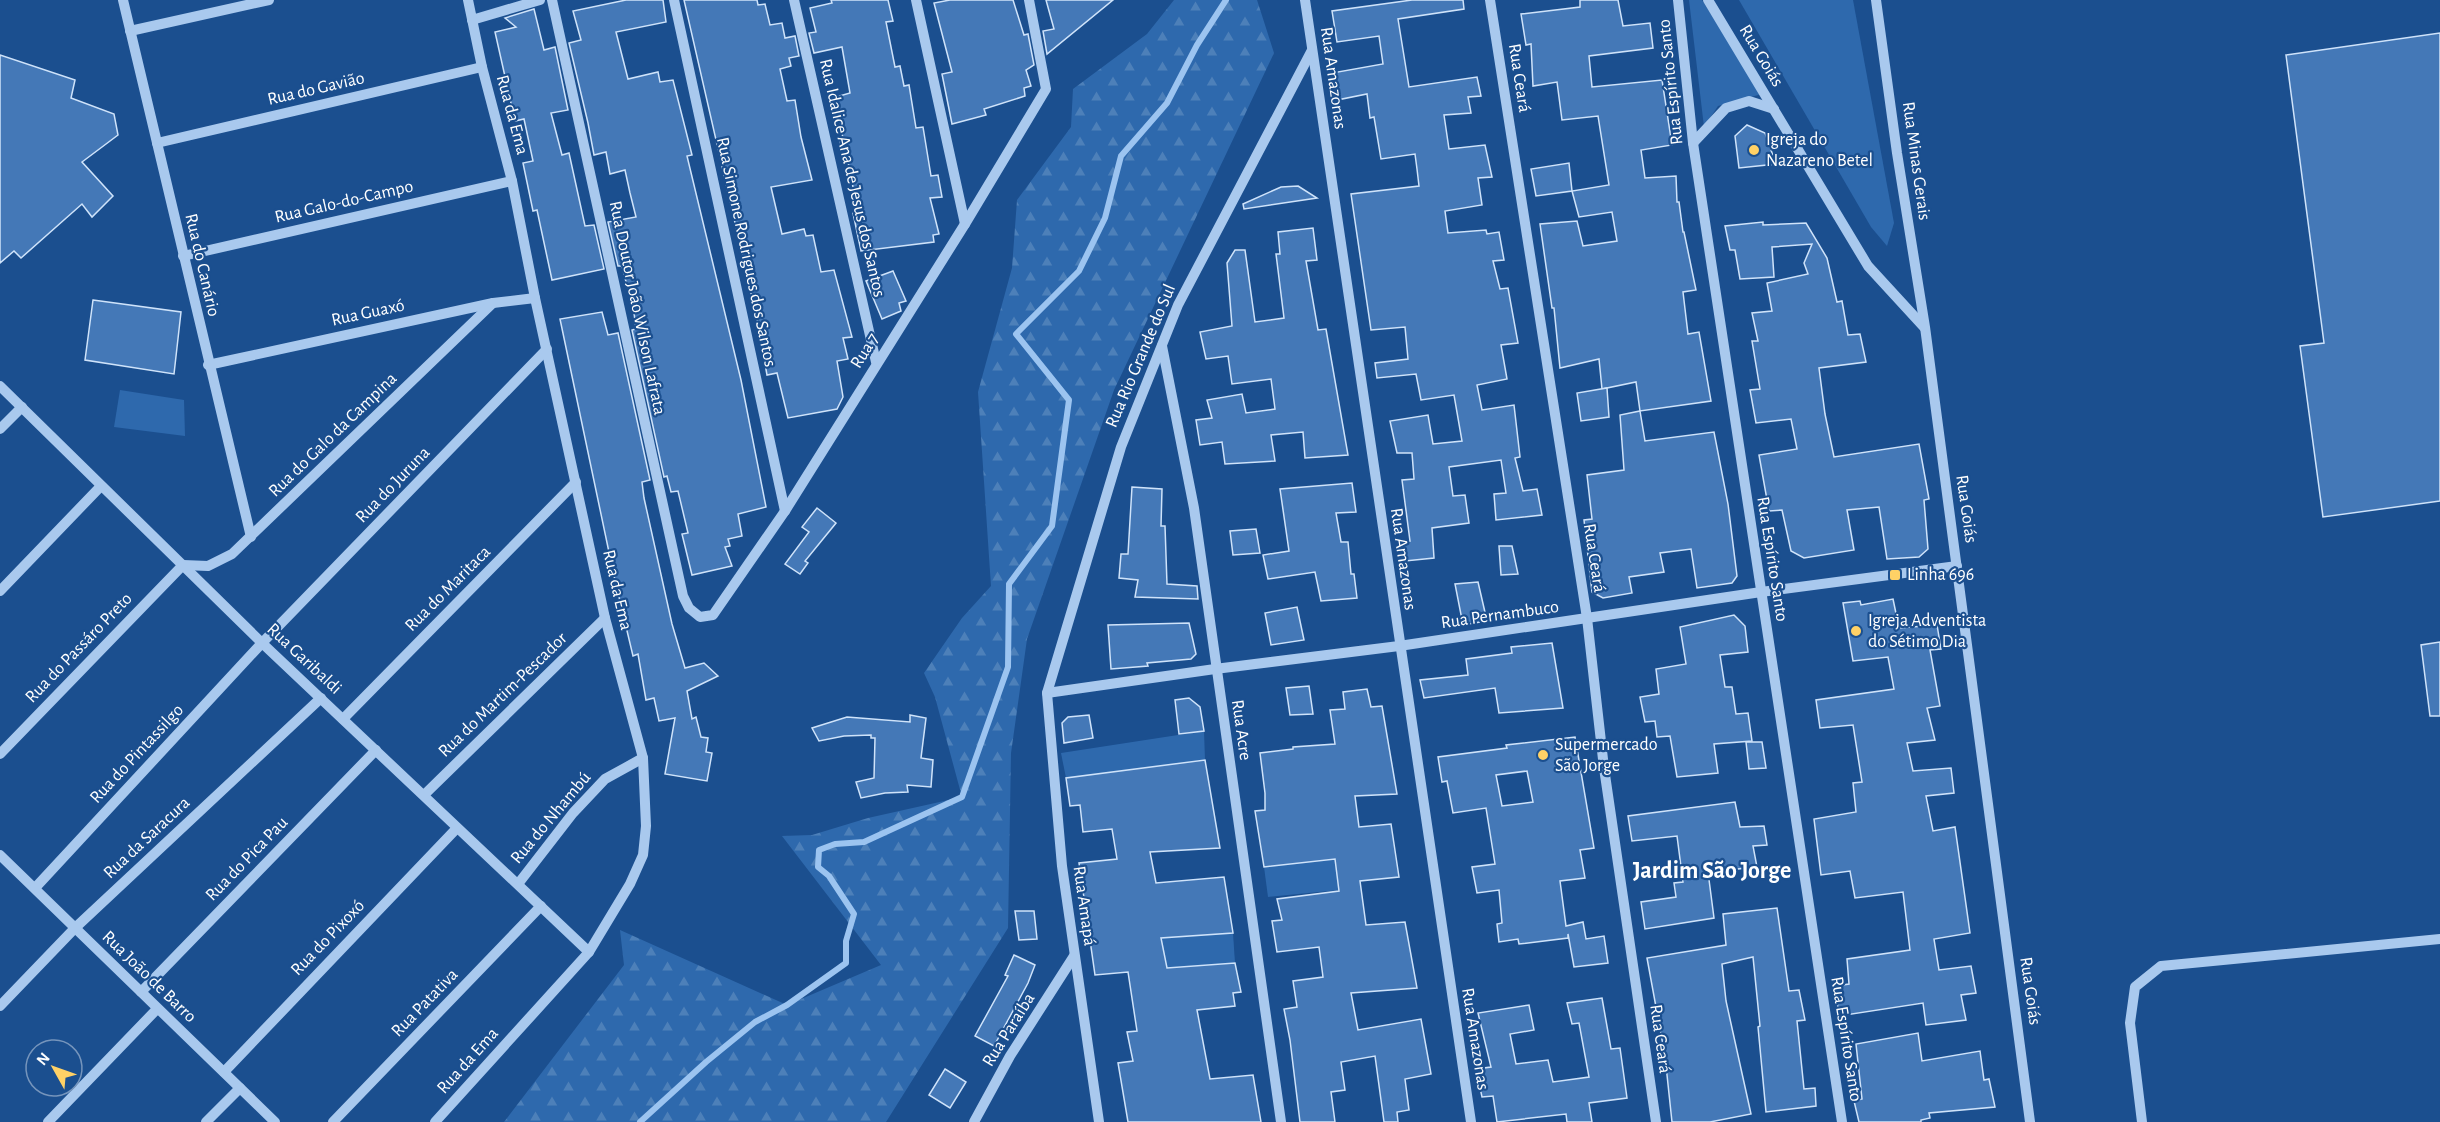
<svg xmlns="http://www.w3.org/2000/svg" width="2440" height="1122" viewBox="0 0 2440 1122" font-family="'Alegreya Sans',sans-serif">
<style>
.green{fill:#2e69ad}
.forest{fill:url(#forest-firs)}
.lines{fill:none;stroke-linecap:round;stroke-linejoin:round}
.stream{stroke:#9cc4f0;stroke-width:6}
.building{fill:#4478b7;stroke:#cfe3fa;stroke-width:1.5;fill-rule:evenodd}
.minor{stroke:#a9c9ee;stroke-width:10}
.poi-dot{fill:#ffd166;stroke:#1b4f8f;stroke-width:2}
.labels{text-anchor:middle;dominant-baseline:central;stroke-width:4.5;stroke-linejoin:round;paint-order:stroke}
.street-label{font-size:18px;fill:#fff;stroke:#1b4f8f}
.poi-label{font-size:18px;fill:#fff;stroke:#1b4f8f;text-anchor:start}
.district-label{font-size:24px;font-weight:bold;fill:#fff;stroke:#1b4f8f}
</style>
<defs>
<pattern id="forest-firs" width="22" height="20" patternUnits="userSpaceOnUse" patternTransform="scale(1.5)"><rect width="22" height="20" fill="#2e69ad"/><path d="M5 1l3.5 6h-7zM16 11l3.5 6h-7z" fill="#4d80b9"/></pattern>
</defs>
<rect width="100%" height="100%" fill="#1b4f8f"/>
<!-- green -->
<g class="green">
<polygon points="1689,0 1702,0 1762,94 1718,106 1704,127"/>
<polygon points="1739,0 1853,0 1894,223 1887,246 1871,227"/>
<polygon points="120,390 184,400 185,436 114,427"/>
<polygon points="1204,731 1205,760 1066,778 1061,753"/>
<polygon points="1335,859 1339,890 1268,897 1264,867"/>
<polygon points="1233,933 1235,963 1167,968 1161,938"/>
</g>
<!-- forest -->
<polygon class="forest" points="1174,0 1257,0 1274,53 1114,390 1027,639 1011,753 1008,928 886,1122 504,1122 624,965 620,930 787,1005 881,965 782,836 812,835 868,818 962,797 935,697 924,673 962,618 991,586 978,392 1012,268 1017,200 1071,127 1073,89 1147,34"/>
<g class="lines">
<!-- stream -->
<polyline class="stream" points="640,1122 706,1062 755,1022 787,1005 846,963 846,941 854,914 829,876 818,867 819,850 835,844 864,842 962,797 1008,667 1009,584 1052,526 1069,400 1016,334 1079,271 1105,218 1121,156 1167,103 1197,45 1226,0"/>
</g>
<!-- building -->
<g class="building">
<polygon points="626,0 663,0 666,22 616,32 628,79 658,72 660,82 673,80 692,155 687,156 741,380 766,507 738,514 742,536 728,539 730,546 725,547 732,566 692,575 682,534 688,533 678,491 671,492 667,476 664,477 632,330 636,329 634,313 622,266 618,266 608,222 636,217 630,193 625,170 610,174 606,152 594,155 588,123 569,43 581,40 573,11"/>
<polygon points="684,0 757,0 758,5 765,4 770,25 782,23 785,38 795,36 799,56 789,58 791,66 780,69 787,101 795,100 801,137 812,180 771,187 782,234 804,229 806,236 813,235 821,272 834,270 852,337 843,338 848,359 837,361 843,397 837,409 788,418 777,373 767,375 757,319"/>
<polygon points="831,0 888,0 893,21 886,22 895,67 900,66 904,86 909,85 916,128 923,127 931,176 938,175 942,197 930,198 939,234 933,235 934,242 861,251 853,213 858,212 848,162 843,163 840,140 843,139 836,97 850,93 842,47 814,53 809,33 816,32 810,8 832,3"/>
<polygon points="950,0 1013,0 1024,35 1028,34 1034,65 1026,70 1031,86 1024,88 1025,96 984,109 986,115 952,124 942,74 952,72 934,3"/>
<polygon points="1046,0 1113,0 1047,54 1043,31 1054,29"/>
<polygon points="1412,0 1463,0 1464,9 1398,19 1409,87 1477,77 1481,96 1468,97 1471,113 1444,115 1449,149 1485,145 1492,177 1478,178 1482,205 1445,211 1448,233 1486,230 1487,234 1499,232 1504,260 1493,261 1500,289 1508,288 1518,343 1501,345 1507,379 1477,385 1482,410 1514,405 1520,457 1515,458 1523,491 1537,489 1542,515 1496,520 1494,494 1506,493 1501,460 1449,467 1453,496 1465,495 1469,523 1432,528 1434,558 1405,561 1402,542 1410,541 1402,480 1414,479 1412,453 1397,453 1390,421 1428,415 1433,444 1462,441 1454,395 1421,400 1416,374 1377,378 1375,363 1408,359 1405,327 1371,330 1351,194 1419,186 1417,169 1415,154 1381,159 1374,117 1370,118 1367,94 1337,100 1332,73 1383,64 1379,36 1337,42 1332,11"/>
<polygon points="1580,0 1618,0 1623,26 1650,23 1653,48 1589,56 1592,87 1662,80 1672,145 1641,150 1645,178 1676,176 1677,202 1679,202 1683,232 1684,232 1696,290 1683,292 1688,334 1699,332 1711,401 1640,411 1636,382 1602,389 1599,359 1560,368 1554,308 1552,308 1540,224 1577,221 1583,246 1617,241 1612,212 1579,217 1572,191 1609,185 1598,116 1562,120 1557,82 1533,86 1531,44 1526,45 1521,14 1580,7"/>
<polygon points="534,9 544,50 555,47 568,110 551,113 562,155 569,153 585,226 594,225 604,269 552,280 537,210 533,211 523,163 533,161 524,119 515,121 495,32 516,27 505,18"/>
<polygon points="2440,33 2440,501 2323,517 2300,346 2324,343 2286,55"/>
<polygon points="0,55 75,80 71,98 114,114 118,135 82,162 113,196 92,217 82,204 21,258 14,251 0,263"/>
<polygon points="1747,125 1765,133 1776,164 1739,168 1735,136"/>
<polygon points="1569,163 1572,191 1536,196 1531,169"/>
<polygon points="1298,186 1317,198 1244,209 1243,204 1281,187"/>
<polygon points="1763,222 1763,225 1806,223 1827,258 1837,302 1842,301 1848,335 1860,334 1866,362 1819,368 1825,414 1834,457 1919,444 1929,499 1924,500 1928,549 1919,557 1887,559 1879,507 1847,510 1854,550 1804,558 1791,551 1782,510 1769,511 1759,455 1797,449 1791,419 1756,423 1750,390 1760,389 1752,341 1758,341 1752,313 1772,311 1767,283 1808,274 1804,263 1812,244 1772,247 1774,277 1740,279 1735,250 1730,250 1725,226"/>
<polygon points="1313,228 1317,260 1306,261 1318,330 1326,329 1348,455 1305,458 1303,432 1271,435 1275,461 1225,464 1222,442 1200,445 1196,420 1212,418 1207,400 1242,394 1246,413 1275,409 1271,379 1232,384 1228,356 1206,359 1200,332 1232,326 1227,263 1235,250 1245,250 1255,322 1284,318 1276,254 1280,254 1278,232"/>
<polygon points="893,271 906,301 899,303 901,311 882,319 866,281"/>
<polygon points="93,300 181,312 174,374 85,360"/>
<polygon points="602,312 608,335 618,333 650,480 642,482 644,498 672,624 685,668 704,663 718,676 687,691 692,719 696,717 701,737 708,738 706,752 712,753 707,781 665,774 675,718 659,721 654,698 646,700 638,654 633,656 614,576 560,319"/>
<polygon points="1607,388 1609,417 1581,421 1577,393"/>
<polygon points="1640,411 1645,441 1714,432 1728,504 1737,576 1732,583 1697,588 1691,549 1660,553 1664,572 1629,577 1632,593 1603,598 1592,592 1584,520 1592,519 1587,475 1624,470 1620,415"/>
<polygon points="1352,483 1356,512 1336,513 1341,542 1348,542 1351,574 1354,574 1357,598 1321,601 1315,572 1268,579 1263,555 1289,551 1280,489"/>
<polygon points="1132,487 1162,489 1161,526 1165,526 1167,584 1197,586 1198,599 1135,597 1138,580 1119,578 1121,554 1128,554"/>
<polygon points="817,508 836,523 805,561 808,563 800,574 785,564 809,532 802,527"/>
<polygon points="1256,529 1260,553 1233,555 1230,531"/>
<polygon points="1499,546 1512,546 1518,574 1501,575"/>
<polygon points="1478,582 1487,621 1463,625 1455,584"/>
<polygon points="1893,599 1899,628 1937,625 1941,649 1930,650 1940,706 1927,708 1935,740 1907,743 1913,771 1951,768 1954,793 1926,796 1933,831 1955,827 1970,933 1934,939 1939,970 1971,966 1976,993 1961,995 1966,1020 1926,1025 1923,1003 1839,1016 1835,986 1849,984 1847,959 1910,950 1903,892 1855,898 1850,871 1821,875 1814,819 1856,812 1853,783 1862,782 1853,725 1820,728 1816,700 1894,689 1888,657 1853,661 1843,603 1860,601 1861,605"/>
<polygon points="1297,607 1304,640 1271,645 1265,613"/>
<polygon points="1734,615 1745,626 1748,652 1720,655 1725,687 1732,687 1736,714 1748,713 1752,741 1714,744 1718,773 1677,777 1670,736 1657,737 1655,721 1645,722 1640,697 1659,694 1656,669 1686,664 1680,627"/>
<polygon points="1189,623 1196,654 1191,659 1147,663 1148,666 1111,669 1108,625"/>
<polygon points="2440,642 2440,716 2430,716 2421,645"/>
<polygon points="1552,643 1563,708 1499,713 1495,688 1424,698 1420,680 1468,675 1466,659 1512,653 1511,647"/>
<polygon points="1309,686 1313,714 1290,715 1286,688"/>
<polygon points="1367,689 1371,707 1382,706 1397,794 1355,796 1359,827 1391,824 1399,877 1360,881 1366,925 1405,922 1417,988 1351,993 1358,1030 1421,1019 1431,1074 1405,1079 1409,1110 1397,1112 1398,1122 1384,1122 1375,1056 1341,1062 1345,1090 1331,1092 1335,1122 1300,1122 1290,1040 1284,1009 1297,1007 1293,981 1323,977 1319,947 1277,952 1272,921 1282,920 1277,899 1339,891 1335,859 1264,867 1255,811 1265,810 1265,793 1260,753 1293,749 1293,747 1335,744 1330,710 1345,709 1343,692"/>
<polygon points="1189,698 1200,707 1204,731 1179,734 1175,700"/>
<polygon points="910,715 926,718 921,758 933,760 931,787 907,785 908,792 885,793 861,798 856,782 874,778 875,738 871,738 871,735 844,736 819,741 812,728 847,717 910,722"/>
<polygon points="1089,715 1093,738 1064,743 1062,723 1068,717"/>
<path d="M1575 737 1594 848 1580 850 1585 878 1560 881 1566 926 1583 922 1586 939 1604 936 1608 963 1574 967 1568 934V938L1519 944 1518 939 1499 942 1497 924 1502 923 1499 890 1477 893 1472 867 1495 864 1486 808 1453 813 1447 781 1442 782 1438 757 1507 748 1506 745ZM1527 771 1533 802 1502 806 1496 775Z"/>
<polygon points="1746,742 1762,742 1766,768 1749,769"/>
<polygon points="1205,760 1220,848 1150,852 1156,883 1224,877 1233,933 1161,938 1167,968 1235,963 1241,992 1233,993 1235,1006 1197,1010 1210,1079 1253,1075 1261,1122 1128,1122 1118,1063 1133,1061 1127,1032 1137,1031 1128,972 1095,975 1079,863 1117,859 1112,829 1083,832 1080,805 1070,806 1066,778"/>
<polygon points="1735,802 1740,827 1764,826 1767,845 1753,846 1757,867 1708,872 1714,918 1645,929 1641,902 1676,897 1674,883 1683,882 1677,836 1632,841 1628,816"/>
<polygon points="1777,908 1789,991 1799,990 1805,1020 1797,1021 1804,1089 1815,1088 1816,1106 1766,1112 1758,1027 1760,1026 1753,957 1722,964 1726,1001 1751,1114 1710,1122 1672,1122 1665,1056 1647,958 1726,945 1723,914"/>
<polygon points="1015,911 1034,911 1037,939 1019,940"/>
<polygon points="1014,955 1035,965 1028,983 994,1046 975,1036 1008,976 1005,975"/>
<polygon points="1602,998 1611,1049 1620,1048 1627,1098 1589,1103 1592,1122 1567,1122 1566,1114 1497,1122 1493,1096 1482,1097 1476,1069 1491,1067 1478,1013 1529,1005 1534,1030 1510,1034 1516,1064 1548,1060 1553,1082 1589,1077 1579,1023 1572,1024 1567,1003"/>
<polygon points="1918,1033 1922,1061 1980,1051 1984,1080 1989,1079 1995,1107 1929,1113 1930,1118 1921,1120 1921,1122 1859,1122 1854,1101 1862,1099 1856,1044"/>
<polygon points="945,1069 966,1082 950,1108 929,1095"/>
</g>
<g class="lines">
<!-- minor -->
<g class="minor">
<polyline points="123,0 251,537"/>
<polyline points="552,0 683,596 689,608 700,617 713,615 785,511 965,224 1046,89 1029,0"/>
<polyline points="674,0 785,511"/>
<polyline points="794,0 876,362"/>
<polyline points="916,0 965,224"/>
<polyline points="1305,0 1471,1122"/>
<polyline points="1490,0 1587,618 1604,768 1656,1122"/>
<polyline points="1678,0 1693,143 1842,1122"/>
<polyline points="1708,0 1868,266 1924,327"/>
<polyline points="1876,0 1897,153 1925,327 2030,1122"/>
<polyline points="472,20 540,0"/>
<polyline points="130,31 269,0"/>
<polyline points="157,143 482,67"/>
<polyline points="1693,143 1726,108 1749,101 1774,109"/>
<polyline points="183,256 512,181"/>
<polyline points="1162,346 1194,508 1281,1122"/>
<polyline points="208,365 493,303 535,298"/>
<polyline points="0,386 262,643 589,952"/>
<polyline points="0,429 22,407"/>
<polyline points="0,591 101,486"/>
<polyline points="1047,693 1215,669 1399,646 1761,592 1957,566"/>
<polyline points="343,719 576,482"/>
<polyline points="0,754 183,565 208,566 232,554 493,303"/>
<polyline points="424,795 605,618"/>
<polyline points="0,855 275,1122"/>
<polyline points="518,884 573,813 605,779 643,758"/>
<polyline points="35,888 262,643 547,349"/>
<polyline points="141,992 376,750"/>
<polyline points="0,1006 75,928 321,698"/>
<polyline points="224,1072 457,828"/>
<polyline points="48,1122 157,1009"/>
<polyline points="206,1122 240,1088"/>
<polyline points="333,1122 541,906"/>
<polyline points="435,1122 589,952 630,884 643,855 646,826 643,758 605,618 535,298 512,181 482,67 468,0"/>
<polyline points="974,1122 1010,1056 1074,956"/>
<polyline points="1099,1122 1062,866 1047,693 1121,447 1178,305 1312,50"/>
<polyline points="2142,1122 2130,1023 2135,987 2161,966 2440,939"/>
</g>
</g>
<!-- markers -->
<g class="poi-dot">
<circle cx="1754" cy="150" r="6"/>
<rect x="1889" y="569" width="12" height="12" rx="3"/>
<circle cx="1856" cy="631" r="6"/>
<circle cx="1543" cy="755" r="6"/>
</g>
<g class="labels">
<!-- street labels -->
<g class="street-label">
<text transform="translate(1761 56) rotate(59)">Rua Goiás</text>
<text transform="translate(1333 78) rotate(82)">Rua Amazonas</text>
<text transform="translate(1519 78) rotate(81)">Rua Ceará</text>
<text transform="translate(1671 82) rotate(-96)">Rua Espírito Santo</text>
<text transform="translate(316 89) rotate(-13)">Rua do Gavião</text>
<text transform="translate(512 115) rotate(75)">Rua da Ema</text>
<text transform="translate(1916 161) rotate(82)">Rua Minas Gerais</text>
<text transform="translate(852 178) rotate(77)">Rua Idalice Ana de Jesus dos Santos</text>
<text transform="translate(344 202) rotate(-13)">Rua Galo-do-Campo</text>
<text transform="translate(746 252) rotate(78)">Rua Simone Rodrigues dos Santos</text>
<text transform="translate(202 265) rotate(77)">Rua do Canário</text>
<text transform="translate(637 308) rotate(78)">Rua Doutor João Wilson Lafrata</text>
<text transform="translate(368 313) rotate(-12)">Rua Guaxó</text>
<text transform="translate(865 351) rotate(-58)">Rua 7</text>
<text transform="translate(1141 356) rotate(-67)">Rua Rio Grande do Sul</text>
<text transform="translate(333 435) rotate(-44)">Rua do Galo da Campina</text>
<text transform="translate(393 485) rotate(-46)">Rua do Juruna</text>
<text transform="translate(1966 509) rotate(82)">Rua Goiás</text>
<text transform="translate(1594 558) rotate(81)">Rua Ceará</text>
<text transform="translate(1403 559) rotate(82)">Rua Amazonas</text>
<text transform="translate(1772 559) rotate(81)">Rua Espírito Santo</text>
<text transform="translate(448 589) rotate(-45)">Rua do Maritaca</text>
<text transform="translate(617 590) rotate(77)">Rua da Ema</text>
<text transform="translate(1500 615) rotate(-8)">Rua Pernambuco</text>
<text transform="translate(79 648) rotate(-46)">Rua do Passáro Preto</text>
<text transform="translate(304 659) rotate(43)">Rua Garibaldi</text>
<text transform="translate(503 695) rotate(-44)">Rua do Martim-Pescador</text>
<text transform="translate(1241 730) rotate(82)">Rua Acre</text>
<text transform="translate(137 754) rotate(-47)">Rua do Pintassilgo</text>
<text transform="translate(551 818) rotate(-50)">Rua do Nhambú</text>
<text transform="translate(147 838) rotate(-43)">Rua da Saracura</text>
<text transform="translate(247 859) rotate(-46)">Rua do Pica Pau</text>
<text transform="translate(1084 906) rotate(82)">Rua Amapá</text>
<text transform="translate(328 938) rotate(-46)">Rua do Pixoxó</text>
<text transform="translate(149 977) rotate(44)">Rua João de Barro</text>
<text transform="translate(2030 991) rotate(82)">Rua Goiás</text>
<text transform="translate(425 1003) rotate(-46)">Rua Patativa</text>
<text transform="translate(1009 1030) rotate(-58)">Rua Paraíba</text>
<text transform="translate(1475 1039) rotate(81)">Rua Amazonas</text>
<text transform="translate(1660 1039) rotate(82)">Rua Ceará</text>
<text transform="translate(1846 1039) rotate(81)">Rua Espírito Santo</text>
<text transform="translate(468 1061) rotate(-48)">Rua da Ema</text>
</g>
<!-- poi labels -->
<g class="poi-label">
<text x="1766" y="140">Igreja do<tspan x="1766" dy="21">Nazareno Betel</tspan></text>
<text x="1907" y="575">Linha 696</text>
<text x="1868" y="621">Igreja Adventista<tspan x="1868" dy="21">do Sétimo Dia</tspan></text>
<text x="1555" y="745">Supermercado<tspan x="1555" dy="21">São Jorge</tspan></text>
</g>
<!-- district labels -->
<g class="district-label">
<text x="1712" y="871">Jardim São Jorge</text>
</g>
</g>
<!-- north arrow -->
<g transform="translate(54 1068) rotate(310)"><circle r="28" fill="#1b4f8f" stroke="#7695bc" stroke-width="1.5"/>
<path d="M0-4.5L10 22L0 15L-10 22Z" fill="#ffd166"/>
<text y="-9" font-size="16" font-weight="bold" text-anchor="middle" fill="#ffffff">N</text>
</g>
</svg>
